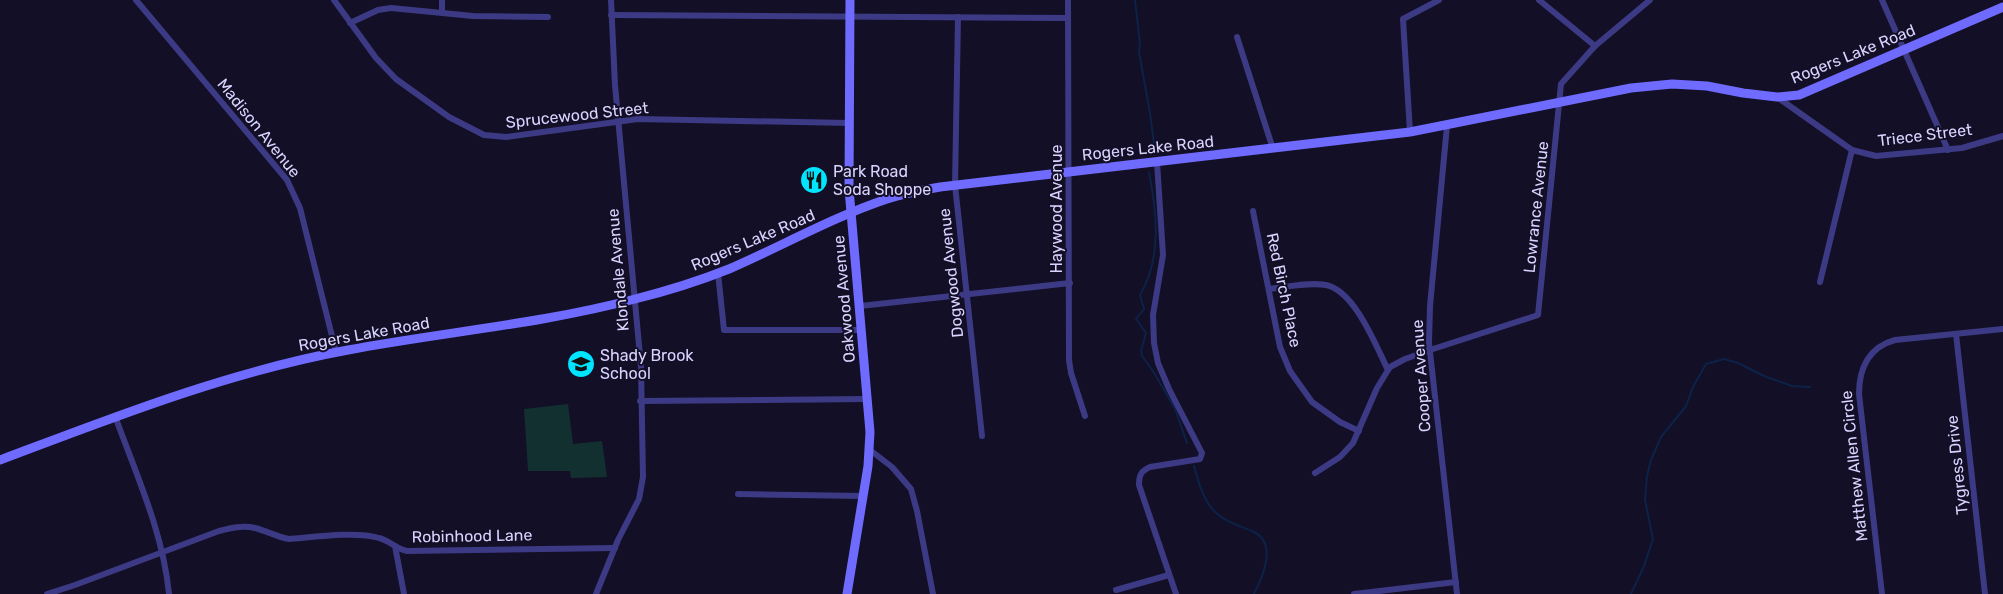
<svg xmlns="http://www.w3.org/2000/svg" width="2003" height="594" viewBox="0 0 2003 594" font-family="Rubik,sans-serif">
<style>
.green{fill:#12302f}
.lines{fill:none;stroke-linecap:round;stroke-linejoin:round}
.stream{stroke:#0c2248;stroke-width:2}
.street{stroke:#3d3a85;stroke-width:6}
.secondary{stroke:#6f6bff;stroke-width:9}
.labels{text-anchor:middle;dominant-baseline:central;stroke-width:4;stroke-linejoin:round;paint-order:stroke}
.street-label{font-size:16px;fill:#d9d4ff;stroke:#130f26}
.poi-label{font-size:16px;fill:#d9d4ff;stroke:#130f26;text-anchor:start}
</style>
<rect width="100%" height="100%" fill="#130f26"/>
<!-- green -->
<polygon class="green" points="568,404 573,444 602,441 607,477 571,478 570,471 528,471 524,409"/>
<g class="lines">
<!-- stream -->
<g class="stream">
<polyline points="1135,0 1140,44 1139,52 1150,113 1155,152"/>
<path d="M1149 172C1157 213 1162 258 1140 295L1144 309 1136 319 1146 333 1141 351 1142 356 1153 371 1175 409 1187 443"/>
<path d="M1194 466C1198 481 1203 499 1214 511 1226 523 1239 525 1254 532 1278 544 1262 578 1254 594"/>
<polyline points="1631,594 1644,566 1653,539 1645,500 1647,476 1651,460 1661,437 1686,406 1693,387 1706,364 1724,359 1738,363 1764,376 1792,386 1810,387"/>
</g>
<!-- street -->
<g class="street">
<polyline points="136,0 287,180 300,208 336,352"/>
<polyline points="334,0 376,58 396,79 449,117 484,135 506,137 638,119 849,123"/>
<polyline points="442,0 442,12"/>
<polyline points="1068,0 1069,360 1071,373 1085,416"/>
<polyline points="1539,0 1595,46"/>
<polyline points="1882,0 1948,150"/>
<polyline points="611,15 1068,18"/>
<polyline points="958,17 955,185 982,436"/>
<polyline points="350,23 378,10 391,8 473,16 548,17"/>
<polyline points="1237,37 1273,149"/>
<polyline points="1777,97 1852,150 1876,156 1962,148 2003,136"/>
<polyline points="1447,126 1430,306 1429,343 1457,594"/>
<polyline points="1410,132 1403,19 1439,0"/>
<path d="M1157 162 1163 255 1153 315 1154 343 1158 363 1169 389 1202 453 1200 459 1150 467C1141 471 1139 475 1139 485L1176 594"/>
<polyline points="1253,211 1280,347 1290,371 1312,402 1340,422 1359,431"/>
<polyline points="718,273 724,330 861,330"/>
<polyline points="1820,282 1852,150"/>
<path d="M1269 289C1287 287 1307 282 1326 285 1355 291 1376 346 1388 370"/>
<polyline points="860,306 1070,283"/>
<polyline points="1956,334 1985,594"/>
<polyline points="640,401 867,399"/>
<path d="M115 416C136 474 163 532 169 594"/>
<polyline points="870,450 892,467 911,489 917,511 933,594"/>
<polyline points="1315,473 1340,457 1353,443 1377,388 1390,367 1405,359 1430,350 1538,315 1561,84 1595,46 1650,0"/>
<polyline points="738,494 864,496"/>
<polyline points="395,546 404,594"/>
<polyline points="1116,590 1169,575"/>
<path d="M47 594 75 585 219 531C231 528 243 525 255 528 267 531 277 537 289 539 314 537 356 531 379 538 389 540 396 549 407 551L615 548"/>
<polyline points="596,594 618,540 639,499 643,477 641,367 615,85 611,0"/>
<polyline points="1354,594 1456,582"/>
<path d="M1882 594 1859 394C1859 368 1869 347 1895 340L2003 329"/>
</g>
<!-- secondary -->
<g class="secondary">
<path d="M0 460C114 417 228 372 348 350 444 332 541 324 635 299 667 291 699 281 729 269 782 246 833 217 887 199 905 193 923 190 940 187L1410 132 1631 88 1672 84 1707 86 1743 93 1777 97 1799 95 2003 7"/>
<polyline points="847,594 868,466 870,432 849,189 850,0"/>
</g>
</g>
<!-- icons -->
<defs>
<g id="restaurant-disc" transform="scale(1.4375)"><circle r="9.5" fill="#00e5ff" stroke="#130f26"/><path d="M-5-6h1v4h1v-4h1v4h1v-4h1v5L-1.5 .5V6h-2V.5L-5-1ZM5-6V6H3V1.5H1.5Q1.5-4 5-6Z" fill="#111"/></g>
<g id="school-disc" transform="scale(1.4375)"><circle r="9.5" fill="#00e5ff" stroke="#130f26"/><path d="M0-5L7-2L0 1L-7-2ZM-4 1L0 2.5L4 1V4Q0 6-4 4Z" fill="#111"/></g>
</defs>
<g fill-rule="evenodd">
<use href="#restaurant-disc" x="814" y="180"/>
<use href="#school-disc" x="581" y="364"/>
</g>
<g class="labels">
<!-- street labels -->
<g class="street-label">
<text transform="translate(1853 54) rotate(-22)">Rogers Lake Road</text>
<text transform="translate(577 115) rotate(-6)">Sprucewood Street</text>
<text transform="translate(259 128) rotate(51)">Madison Avenue</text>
<text transform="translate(1925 135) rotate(-7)">Triece Street</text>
<text transform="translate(1148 148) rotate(-6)">Rogers Lake Road</text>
<text transform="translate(1536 207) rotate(-84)">Lowrance Avenue</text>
<text transform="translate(1056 209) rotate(-90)">Haywood Avenue</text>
<text transform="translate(753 240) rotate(-23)">Rogers Lake Road</text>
<text transform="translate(618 270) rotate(-95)">Klondale Avenue</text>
<text transform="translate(951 273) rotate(-96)">Dogwood Avenue</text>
<text transform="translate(1284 290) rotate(78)">Red Birch Place</text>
<text transform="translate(844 299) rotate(-95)">Oakwood Avenue</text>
<text transform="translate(364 334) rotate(-10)">Rogers Lake Road</text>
<text transform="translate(1421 376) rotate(-94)">Cooper Avenue</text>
<text transform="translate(1957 465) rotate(-96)">Tygress Drive</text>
<text transform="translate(1854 466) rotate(-96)">Matthew Allen Circle</text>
<text transform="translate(472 536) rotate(-1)">Robinhood Lane</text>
</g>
<!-- poi labels -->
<g class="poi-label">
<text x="833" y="171">Park Road<tspan x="833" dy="18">Soda Shoppe</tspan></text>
<text x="600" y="355">Shady Brook<tspan x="600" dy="18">School</tspan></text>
</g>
</g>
</svg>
